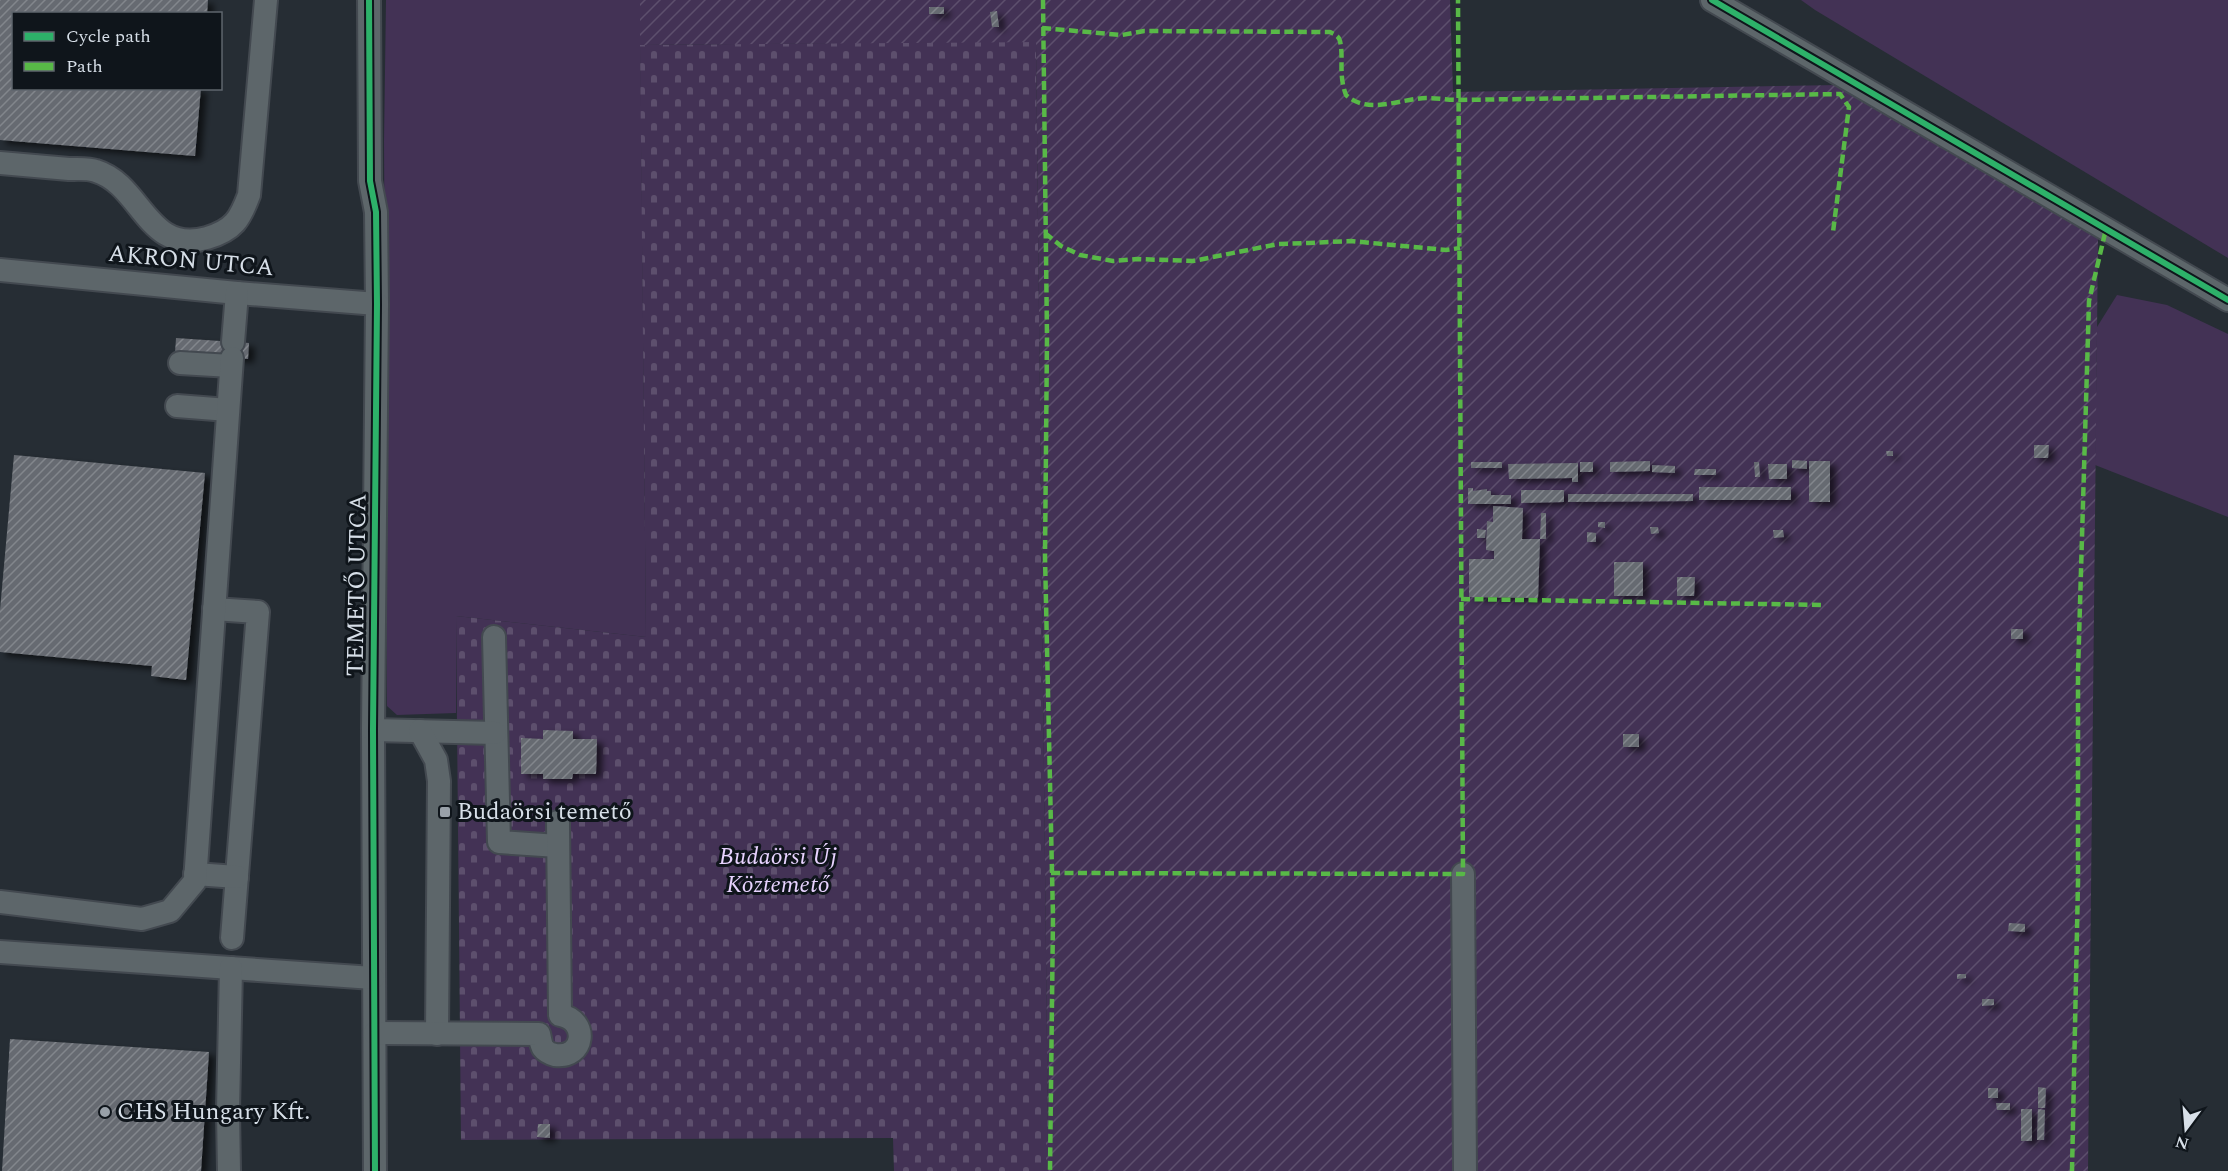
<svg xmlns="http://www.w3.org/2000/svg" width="2228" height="1171" viewBox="0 0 2228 1171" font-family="Spectral,serif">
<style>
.grass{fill:#433255}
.cemetery{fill:url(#cemetery-stones)}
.garden{fill:url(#garden-furrows)}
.building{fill:url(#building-hatch);filter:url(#shadow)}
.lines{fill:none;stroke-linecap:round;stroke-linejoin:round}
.minor-casing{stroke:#434950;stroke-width:26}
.minor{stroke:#5d666a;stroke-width:22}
.quiet{stroke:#58b947;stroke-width:4.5;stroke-dasharray:9 4.5;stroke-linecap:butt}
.cycleway-casing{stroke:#0f151b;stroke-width:10}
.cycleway{stroke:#2db169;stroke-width:6}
.poi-dot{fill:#99a1a9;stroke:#0f151b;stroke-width:2}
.labels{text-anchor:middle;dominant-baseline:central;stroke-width:6;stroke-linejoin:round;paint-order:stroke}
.street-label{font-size:24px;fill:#d7dfe8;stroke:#0f151b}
.poi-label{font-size:24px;fill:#d7dfe8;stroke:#0f151b;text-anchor:start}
.park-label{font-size:24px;font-style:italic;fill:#e8d3ff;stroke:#0f151b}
</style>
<defs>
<pattern id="cemetery-stones" width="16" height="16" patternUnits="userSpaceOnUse" patternTransform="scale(1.5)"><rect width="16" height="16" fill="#433255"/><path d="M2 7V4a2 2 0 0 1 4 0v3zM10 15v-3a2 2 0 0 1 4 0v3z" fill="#5d4f6d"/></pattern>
<pattern id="garden-furrows" width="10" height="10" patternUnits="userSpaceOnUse" patternTransform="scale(1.5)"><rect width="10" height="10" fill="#433255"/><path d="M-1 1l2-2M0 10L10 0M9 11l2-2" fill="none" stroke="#5d4f6d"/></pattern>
<pattern id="building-hatch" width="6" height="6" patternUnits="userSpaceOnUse" patternTransform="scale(1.5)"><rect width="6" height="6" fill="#666a71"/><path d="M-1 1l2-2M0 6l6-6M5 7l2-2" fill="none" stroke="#82868c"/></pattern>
<filter id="shadow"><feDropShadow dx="6" dy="4" stdDeviation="3" flood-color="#0009"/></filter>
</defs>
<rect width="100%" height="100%" fill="#262d34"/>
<!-- grass -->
<g class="grass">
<polygon points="386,0 640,0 646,637 456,616 456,713 397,715 387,706 384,141"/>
<polygon points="1801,0 2228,0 2228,258 1815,10"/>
<polygon points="2117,295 2167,305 2228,334 2228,517 2095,465 2097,327"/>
</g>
<!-- cemetery -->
<polygon class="cemetery" points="1036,41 1048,1137 1046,1138 1046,1171 894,1171 893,1138 461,1140 456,616 646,637 640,45"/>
<!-- garden -->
<polygon class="garden" points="640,0 1450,0 1453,92 1840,85 2098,238 2088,1171 1046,1171 1046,1137 1048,1137 1036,42 640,45"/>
<!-- building -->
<g class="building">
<polygon points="0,0 208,0 207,14 14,14 14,88 201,88 195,156 0,140"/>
<rect x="929" y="7" width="15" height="7"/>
<polygon points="997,11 999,27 992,27 990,12"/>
<polygon points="176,338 249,343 248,359 175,353"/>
<polygon points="2034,445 2049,445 2048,458 2034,458"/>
<polygon points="1886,451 1893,451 1893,456 1887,456"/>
<polygon points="14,455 205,473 186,680 151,676 152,666 0,652 0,610"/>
<polygon points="1792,460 1807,461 1807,469 1792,468"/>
<polygon points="1650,461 1650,471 1610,472 1610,462"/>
<rect x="1809" y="461" width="21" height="41"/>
<rect x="1471" y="462" width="31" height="6"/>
<rect x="1580" y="462" width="13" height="10"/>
<polygon points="1754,462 1759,462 1760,477 1755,477"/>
<polygon points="1578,463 1578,482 1572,482 1572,478 1509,479 1508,464"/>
<polygon points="1768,464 1787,464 1787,479 1769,479"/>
<polygon points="1652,465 1675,466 1675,473 1652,472"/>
<polygon points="1695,469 1716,469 1716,475 1694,475"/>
<rect x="1699" y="487" width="92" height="13"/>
<polygon points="1468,488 1473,488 1473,491 1487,489 1487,491 1491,491 1491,495 1511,495 1511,504 1468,504"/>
<polygon points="1521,490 1564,490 1564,502 1521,503"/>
<polygon points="1568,494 1693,494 1693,501 1568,502"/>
<polygon points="1493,506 1523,508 1522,539 1540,539 1538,598 1469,597 1469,559 1494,559 1494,551 1486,550 1487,521 1493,522"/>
<polygon points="1541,513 1546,513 1546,539 1540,539"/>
<polygon points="1598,522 1605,522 1605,528 1598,527"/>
<polygon points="1650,527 1658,527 1659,533 1651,534"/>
<polygon points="1477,529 1486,530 1485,538 1477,538"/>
<polygon points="1773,530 1783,530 1784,537 1774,538"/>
<polygon points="1587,532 1596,533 1596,542 1587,542"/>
<rect x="1614" y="562" width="29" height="34"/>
<polygon points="1677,577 1695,577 1694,596 1677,596"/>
<rect x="2011" y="629" width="12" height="10"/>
<polygon points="543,730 573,731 573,739 597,739 596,774 573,774 572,779 543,779 543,774 521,774 521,738 543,739"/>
<rect x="1623" y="734" width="16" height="13"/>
<polygon points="2009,923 2025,924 2025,932 2008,931"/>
<polygon points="1957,974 1966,974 1966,978 1957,979"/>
<polygon points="1982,999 1994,999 1994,1005 1982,1006"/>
<polygon points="10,1039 209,1052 201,1171 2,1171"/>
<polygon points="2038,1087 2046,1088 2045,1108 2038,1108"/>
<rect x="1988" y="1088" width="10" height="10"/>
<polygon points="1996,1103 2010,1103 2010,1110 1997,1110"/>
<rect x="2021" y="1109" width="11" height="32"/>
<polygon points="2038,1109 2045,1110 2044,1140 2037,1140"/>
<polygon points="538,1124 550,1124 550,1138 537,1137"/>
</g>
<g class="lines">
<!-- minor casing -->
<g class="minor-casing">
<g id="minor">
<polyline points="369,0 370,181 376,212 377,304 373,730 375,1171"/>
<polyline points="1712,0 2228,300"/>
<path d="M0 163C23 165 46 167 69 169 77 169 88 168 96 171 142 185 147 255 207 238 234 230 240 219 249 195L266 0"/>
<polyline points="0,270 237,293 377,304"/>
<polyline points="233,342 237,293"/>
<polyline points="180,363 231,366"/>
<polyline points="177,406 228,410"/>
<polyline points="214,609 258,612 232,938"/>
<polyline points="494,637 499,842 558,846"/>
<polyline points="373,730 495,733"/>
<polyline points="420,731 436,760 439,781 437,1034"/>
<polyline points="195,874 237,877"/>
<polyline points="1463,874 1465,1171"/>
<polyline points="0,902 142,919 170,911 195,881 232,358"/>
<polyline points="0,952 373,978"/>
<path d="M375 1033 539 1034C540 1038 541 1045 543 1048 546 1052 551 1054 555 1055 585 1059 589 1020 560 1015L558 822"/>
<polyline points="229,1171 228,1111 231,968"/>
</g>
</g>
<!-- minor -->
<use href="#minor" class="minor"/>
<!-- quiet -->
<g class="quiet">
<polyline points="1043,0 1047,337 1045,557 1053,917 1050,1171"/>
<path d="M1042 28 1122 35 1144 31 1330 32C1334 34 1339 36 1340 41 1344 59 1338 74 1346 95 1368 115 1399 99 1426 98 1437 98 1448 100 1459 100L1840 94 1849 107 1833 232"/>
<polyline points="1045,233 1061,246 1080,255 1113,261 1137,259 1193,261 1278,244 1309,243 1351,241 1446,250 1460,248"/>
<polyline points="1461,599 1825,605"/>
<polyline points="1051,873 1463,874 1458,0"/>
<polyline points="2072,1171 2078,882 2078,672 2089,301 2106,229"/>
</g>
<!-- cycleway casing -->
<g class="cycleway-casing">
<g id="cycleway">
<polyline points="369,0 370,181 376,212 377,304 373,730 375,1171"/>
<polyline points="1712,0 2228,300"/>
</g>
</g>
<!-- cycleway -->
<use href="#cycleway" class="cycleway"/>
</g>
<!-- markers -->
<g class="poi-dot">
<rect x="439" y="806" width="12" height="12" rx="3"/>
<circle cx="105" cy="1112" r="6"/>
</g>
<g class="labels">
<!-- street labels -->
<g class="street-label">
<text transform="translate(191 261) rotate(5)">AKRON UTCA</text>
<text transform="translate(357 585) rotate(-89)">TEMETŐ UTCA</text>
</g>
<!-- poi labels -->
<g class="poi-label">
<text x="457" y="812">Budaörsi temető</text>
<text x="117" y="1112">CHS Hungary Kft.</text>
</g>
<!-- park labels -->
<g class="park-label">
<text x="778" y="857">Budaörsi Új<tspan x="778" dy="28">Köztemető</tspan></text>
</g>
</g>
<!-- legend -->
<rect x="12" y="12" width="210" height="78" fill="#0f151b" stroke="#5f666d" stroke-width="1.5"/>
<rect x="24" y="32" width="30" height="9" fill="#2db169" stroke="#5f666d" stroke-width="1.5"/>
<text x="66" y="42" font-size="18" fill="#d7dfe8">Cycle path</text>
<rect x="24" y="62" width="30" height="9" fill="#58b947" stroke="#5f666d" stroke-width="1.5"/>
<text x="66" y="72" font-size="18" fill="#d7dfe8">Path</text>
<!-- north arrow -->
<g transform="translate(2186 1129) rotate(196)" stroke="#0f151b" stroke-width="4.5" paint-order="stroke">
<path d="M0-4.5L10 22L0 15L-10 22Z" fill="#d7dfe8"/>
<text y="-9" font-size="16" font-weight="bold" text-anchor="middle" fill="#d7dfe8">N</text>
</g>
</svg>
